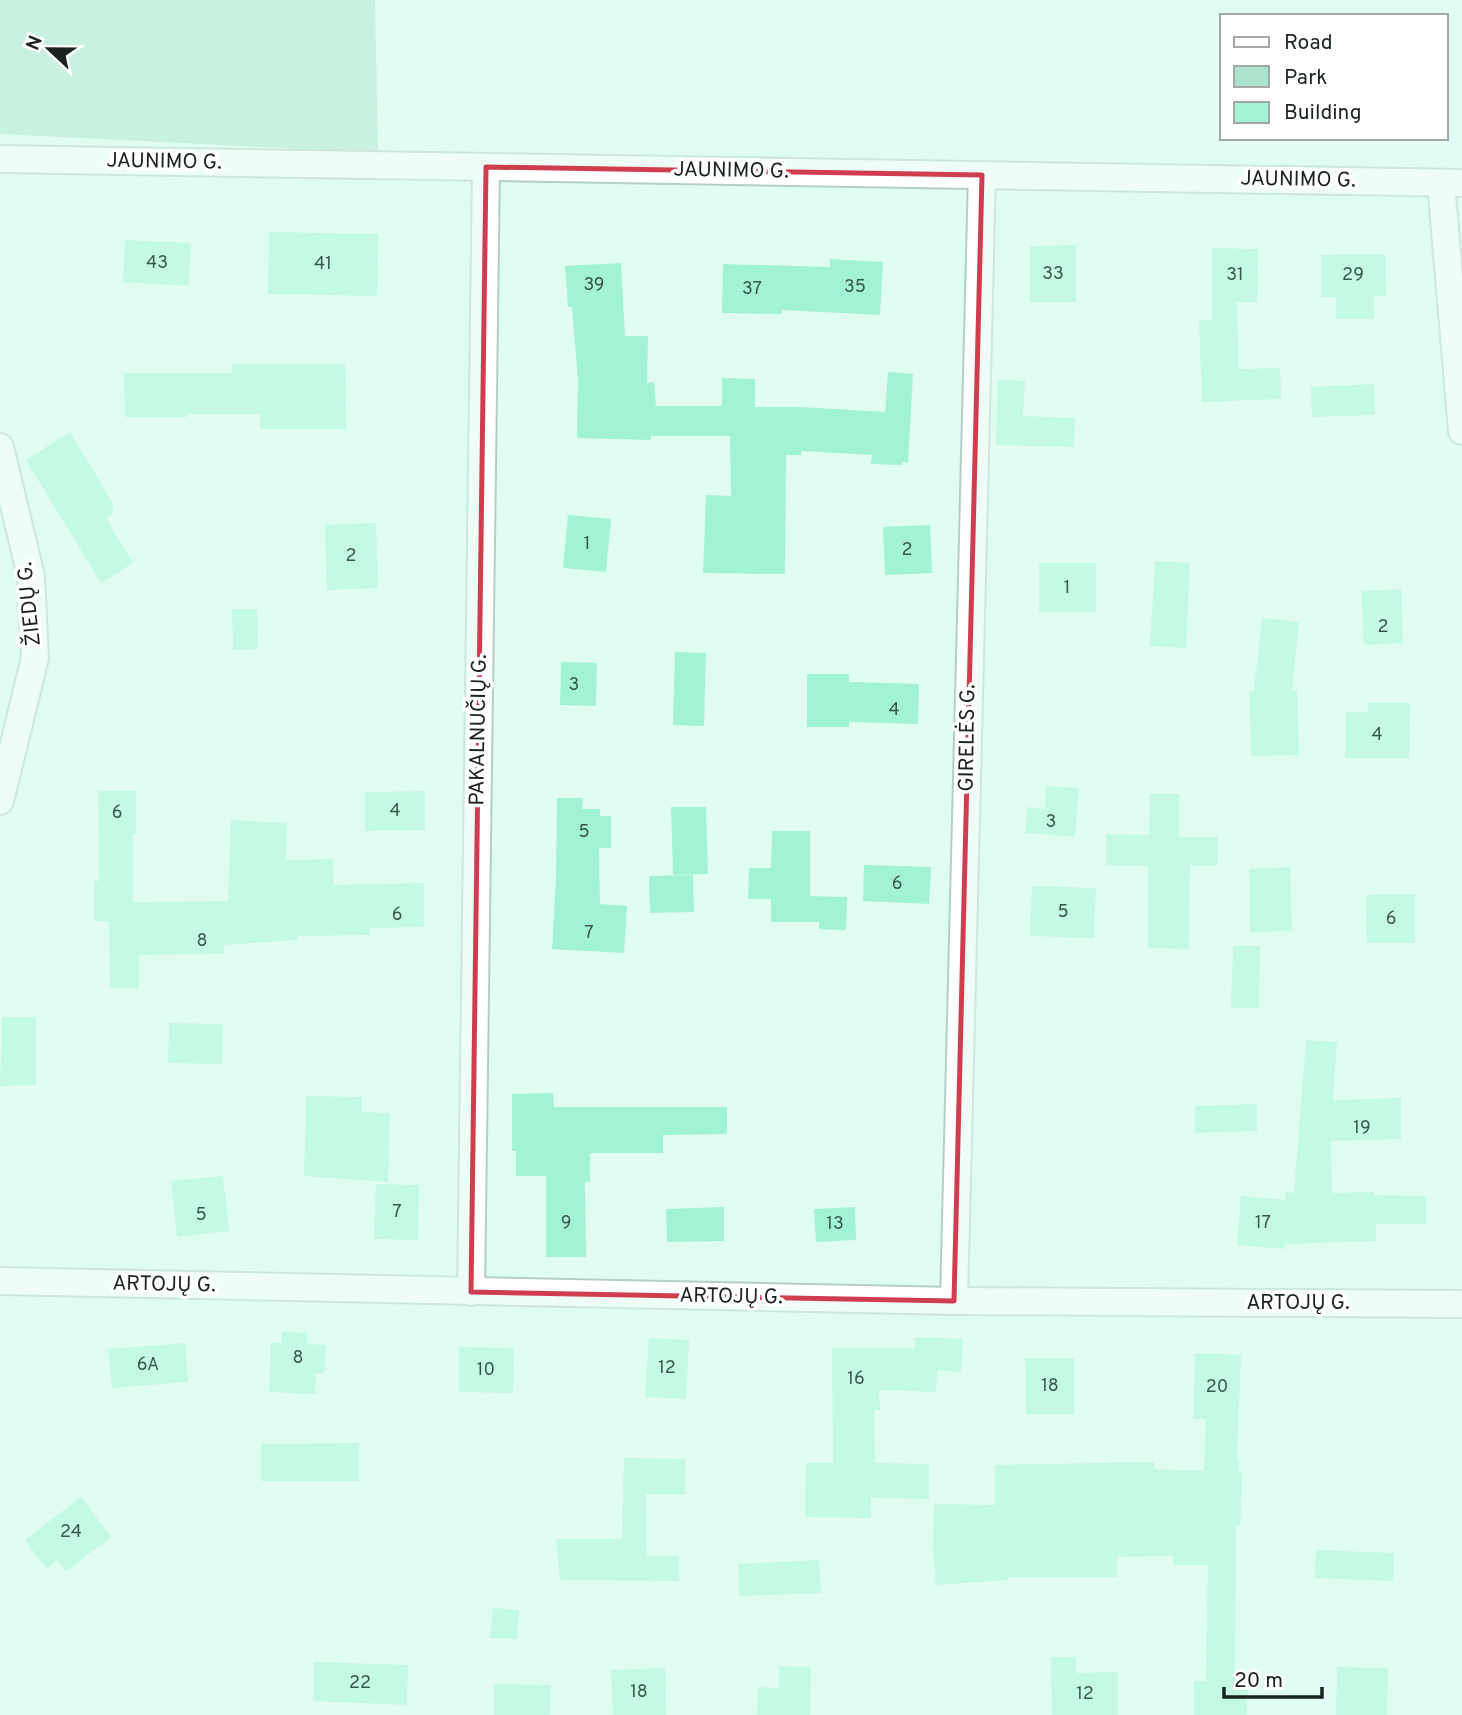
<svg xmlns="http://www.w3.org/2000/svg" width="1462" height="1715" viewBox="0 0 1462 1715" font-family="Overpass,sans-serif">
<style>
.green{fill:#abe3cd}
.building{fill:#a2f3d4}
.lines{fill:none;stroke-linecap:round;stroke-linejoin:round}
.street-casing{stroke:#b4cfc4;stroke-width:30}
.street{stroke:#fff;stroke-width:26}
.marked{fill:none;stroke:#cf3e4f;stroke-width:5;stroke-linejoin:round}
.labels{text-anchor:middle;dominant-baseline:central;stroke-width:7;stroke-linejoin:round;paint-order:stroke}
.number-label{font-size:18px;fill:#3b574c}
.street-label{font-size:21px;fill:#19231f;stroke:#fff}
</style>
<rect width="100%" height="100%" fill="#e0fdf1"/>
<!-- green -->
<polygon class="green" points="0,0 375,0 378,153 0,134"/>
<!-- building -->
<g class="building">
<polygon points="269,232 378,234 377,296 268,294"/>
<polygon points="125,240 191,243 189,286 123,282"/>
<polygon points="1076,245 1076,302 1030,302 1030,246"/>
<polygon points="1212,248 1258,249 1257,302 1237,302 1239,369 1280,368 1281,399 1202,402 1199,320 1212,320"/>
<polygon points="1385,254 1386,296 1374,296 1374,319 1336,319 1336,297 1321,297 1321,255"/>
<polygon points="830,259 883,262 880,315 782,310 782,314 722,313 723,264 830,267"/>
<polygon points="621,263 625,336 648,336 647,383 654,382 656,406 722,406 722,378 755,379 755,407 801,407 885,412 888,372 913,374 908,463 902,462 902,465 871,464 872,455 801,451 801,455 786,455 785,574 703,573 706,495 731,496 730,436 651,436 651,440 577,438 578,380 572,307 568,307 565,266"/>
<polygon points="232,364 345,364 346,429 260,429 260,414 187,414 187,417 125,417 124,373 232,373"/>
<polygon points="998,380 1025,381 1023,416 1075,418 1074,447 996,445"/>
<polygon points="1374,384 1375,415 1312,417 1311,387"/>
<polygon points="70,432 113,503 113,514 106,518 133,563 101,583 26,460"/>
<polygon points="568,515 611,519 606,572 563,568"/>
<polygon points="376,523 378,588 327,590 325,525"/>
<polygon points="930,525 932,573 885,575 883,527"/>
<polygon points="1155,561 1190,563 1186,648 1150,646"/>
<rect x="1039" y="563" width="57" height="49"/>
<polygon points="1401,589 1403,643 1364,645 1361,591"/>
<polygon points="232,609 257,609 258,649 233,650"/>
<polygon points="1262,618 1299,622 1292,690 1297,690 1299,755 1251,756 1249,691 1254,691"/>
<polygon points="675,652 706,653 704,726 673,725"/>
<polygon points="561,662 597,663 596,706 560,705"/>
<polygon points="807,674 849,674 849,682 919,684 918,724 849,722 849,727 807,727"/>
<polygon points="1368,703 1410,703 1409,758 1345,758 1346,712 1368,712"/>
<polygon points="1046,786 1079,788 1075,837 1025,833 1027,807 1045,809"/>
<polygon points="98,791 136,791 136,834 133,834 133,902 228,901 231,820 287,823 286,860 333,859 334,885 424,883 424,927 369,928 370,935 298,936 298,940 224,945 224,954 139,955 139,988 110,988 109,921 94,921 94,881 99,881"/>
<polygon points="425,791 425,830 365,831 365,792"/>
<polygon points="1150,794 1179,794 1179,837 1218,837 1217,866 1190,865 1189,949 1148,948 1148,866 1106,865 1106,834 1149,835"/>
<polygon points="557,798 583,798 582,809 600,809 600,816 611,816 611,848 599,848 600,904 627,906 624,953 552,949 556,878"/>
<polygon points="671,807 706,807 708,874 673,875"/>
<polygon points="772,831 810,831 810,896 847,897 846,930 819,929 819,922 771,922 771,899 748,899 749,868 771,868"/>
<polygon points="864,865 931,867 929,904 863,901"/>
<polygon points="1290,867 1292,931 1250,932 1249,869"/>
<polygon points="693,875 694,912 650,913 649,876"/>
<polygon points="1032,886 1096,888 1094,938 1030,936"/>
<polygon points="1415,894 1415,943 1367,943 1366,895"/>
<polygon points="1233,946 1260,946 1259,1008 1231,1008"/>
<polygon points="2,1017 36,1017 36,1085 0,1086"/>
<polygon points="169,1023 223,1024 222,1064 168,1063"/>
<polygon points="1306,1040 1337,1042 1333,1100 1401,1098 1401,1139 1331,1141 1332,1193 1374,1192 1374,1195 1426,1196 1426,1224 1376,1224 1376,1241 1285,1244 1284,1249 1237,1245 1241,1196 1286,1200 1285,1192 1294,1193"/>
<polygon points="553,1093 554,1107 727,1107 727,1134 663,1135 663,1153 590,1153 590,1182 585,1182 586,1257 546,1257 546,1176 516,1176 516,1151 512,1151 512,1094"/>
<polygon points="306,1096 362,1097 361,1112 390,1113 388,1182 304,1176"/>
<polygon points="1257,1104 1257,1131 1195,1133 1195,1106"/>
<polygon points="223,1176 229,1231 177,1237 171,1181"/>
<polygon points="376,1184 419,1185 418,1240 374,1239"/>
<polygon points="724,1207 724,1241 667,1242 666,1209"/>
<polygon points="855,1207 856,1240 816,1242 814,1209"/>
<polygon points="282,1332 307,1333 307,1344 326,1345 324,1373 316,1373 315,1394 269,1392 271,1343 281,1343"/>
<polygon points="915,1337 963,1339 961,1372 937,1370 936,1392 879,1390 880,1410 874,1410 875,1463 929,1464 929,1499 871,1498 871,1518 805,1517 806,1463 833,1463 832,1348 915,1348"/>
<polygon points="649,1338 689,1340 686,1399 645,1397"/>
<polygon points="185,1343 188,1382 112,1388 108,1349"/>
<polygon points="459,1347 514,1348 513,1393 459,1392"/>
<polygon points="1195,1353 1241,1355 1237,1459 1239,1459 1239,1472 1242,1472 1240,1526 1236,1526 1235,1681 1248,1681 1247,1715 1194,1715 1194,1681 1206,1681 1208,1565 1173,1565 1173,1556 1117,1557 1117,1577 1008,1577 1008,1580 936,1585 933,1547 934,1504 995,1505 995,1465 1154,1462 1154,1469 1204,1471 1206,1419 1193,1419"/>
<polygon points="1025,1358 1074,1358 1074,1414 1026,1414"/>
<polygon points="359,1443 359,1481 261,1481 261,1444"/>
<polygon points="624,1458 686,1459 685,1495 646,1494 647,1556 679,1556 679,1581 560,1580 556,1539 622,1539"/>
<polygon points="81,1497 111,1537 66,1571 57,1560 47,1569 25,1540"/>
<polygon points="1316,1550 1394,1553 1393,1581 1315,1578"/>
<polygon points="819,1560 821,1593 739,1596 738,1564"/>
<polygon points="493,1608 519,1610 517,1639 490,1638"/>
<polygon points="1051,1657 1076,1657 1076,1673 1118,1672 1118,1715 1052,1715"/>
<polygon points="314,1662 408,1665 407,1705 313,1701"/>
<polygon points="779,1666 811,1667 810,1715 757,1715 758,1687 779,1688"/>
<polygon points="1337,1667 1388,1668 1387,1715 1336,1715"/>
<polygon points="665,1668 666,1715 613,1715 611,1670"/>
<polygon points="494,1684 551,1685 550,1715 494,1715"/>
</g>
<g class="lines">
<!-- street casing -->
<g class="street-casing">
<g id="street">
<polyline points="0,159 1462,183"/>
<polyline points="1441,183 1462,431"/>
<polyline points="0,447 31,576 35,658 0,801"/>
<polyline points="0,1281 954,1301 1462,1304"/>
<polyline points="471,1292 486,167"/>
<polyline points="954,1301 982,175"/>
</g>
</g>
<!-- street -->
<use href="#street" class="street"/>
</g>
<!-- marked area -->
<path d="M0 0H1462V1715H0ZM486 167 982 175 954 1301 471 1292Z" fill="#e0fdf1" fill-opacity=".55" fill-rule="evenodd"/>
<path class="marked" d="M486 167 982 175 954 1301 471 1292Z"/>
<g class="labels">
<!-- number labels -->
<g class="number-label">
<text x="157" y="263">43</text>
<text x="323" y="264">41</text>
<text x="1053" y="274">33</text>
<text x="1235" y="275">31</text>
<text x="1353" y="275">29</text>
<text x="594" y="285">39</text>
<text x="855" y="287">35</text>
<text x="752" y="289">37</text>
<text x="587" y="544">1</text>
<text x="907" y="550">2</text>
<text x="351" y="556">2</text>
<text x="1067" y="588">1</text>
<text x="1383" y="627">2</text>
<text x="574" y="685">3</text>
<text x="894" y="710">4</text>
<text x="1377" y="735">4</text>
<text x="395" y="811">4</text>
<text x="117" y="813">6</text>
<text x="1051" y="822">3</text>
<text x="584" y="832">5</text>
<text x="897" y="884">6</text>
<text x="1063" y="912">5</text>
<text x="397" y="915">6</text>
<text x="1391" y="919">6</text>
<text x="589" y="933">7</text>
<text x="202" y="941">8</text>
<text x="1362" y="1128">19</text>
<text x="397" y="1212">7</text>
<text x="201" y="1215">5</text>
<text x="566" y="1223">9</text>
<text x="1263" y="1223">17</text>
<text x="835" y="1224">13</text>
<text x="298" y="1358">8</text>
<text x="148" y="1365">6A</text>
<text x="667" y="1368">12</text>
<text x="486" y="1370">10</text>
<text x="856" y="1379">16</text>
<text x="1050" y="1386">18</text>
<text x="1217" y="1387">20</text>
<text x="71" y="1532">24</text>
<text x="360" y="1683">22</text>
<text x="639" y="1692">18</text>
<text x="1085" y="1694">12</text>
</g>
<!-- street labels -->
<g class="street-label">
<text transform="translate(164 162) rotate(1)">JAUNIMO G.</text>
<text transform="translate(731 171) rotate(1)">JAUNIMO G.</text>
<text transform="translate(1298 180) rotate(1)">JAUNIMO G.</text>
<text transform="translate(30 604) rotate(-96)">ŽIEDŲ G.</text>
<text transform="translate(479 730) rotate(-89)">PAKALNUČIŲ G.</text>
<text transform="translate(968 738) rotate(-89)">GIRELĖS G.</text>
<text transform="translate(164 1285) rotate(1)">ARTOJŲ G.</text>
<text transform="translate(731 1297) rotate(1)">ARTOJŲ G.</text>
<text x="1298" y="1303">ARTOJŲ G.</text>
</g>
</g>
<!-- legend -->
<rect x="1220" y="14" width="228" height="126" fill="#ffffff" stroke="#a3a7a5" stroke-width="2"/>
<rect x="1234" y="37" width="35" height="10" fill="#ffffff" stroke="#a3a7a5" stroke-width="2"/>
<text x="1284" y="49" font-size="21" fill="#19231f">Road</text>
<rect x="1234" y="66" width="35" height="21" fill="#abe3cd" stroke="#a3a7a5" stroke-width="2"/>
<text x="1284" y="84" font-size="21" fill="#19231f">Park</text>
<rect x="1234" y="102" width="35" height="21" fill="#a2f3d4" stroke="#a3a7a5" stroke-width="2"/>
<text x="1284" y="119" font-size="21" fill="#19231f">Building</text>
<!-- north arrow -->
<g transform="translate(49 49) rotate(292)" stroke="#ffffff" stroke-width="5" paint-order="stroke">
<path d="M0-5L12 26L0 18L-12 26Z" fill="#19231f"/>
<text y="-10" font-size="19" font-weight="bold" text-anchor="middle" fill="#19231f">N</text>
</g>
<!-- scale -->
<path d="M1224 1687v10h98v-10" fill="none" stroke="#19231f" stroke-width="3.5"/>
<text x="1234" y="1687" font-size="21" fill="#19231f" stroke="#ffffff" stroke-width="5" paint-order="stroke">20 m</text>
</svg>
